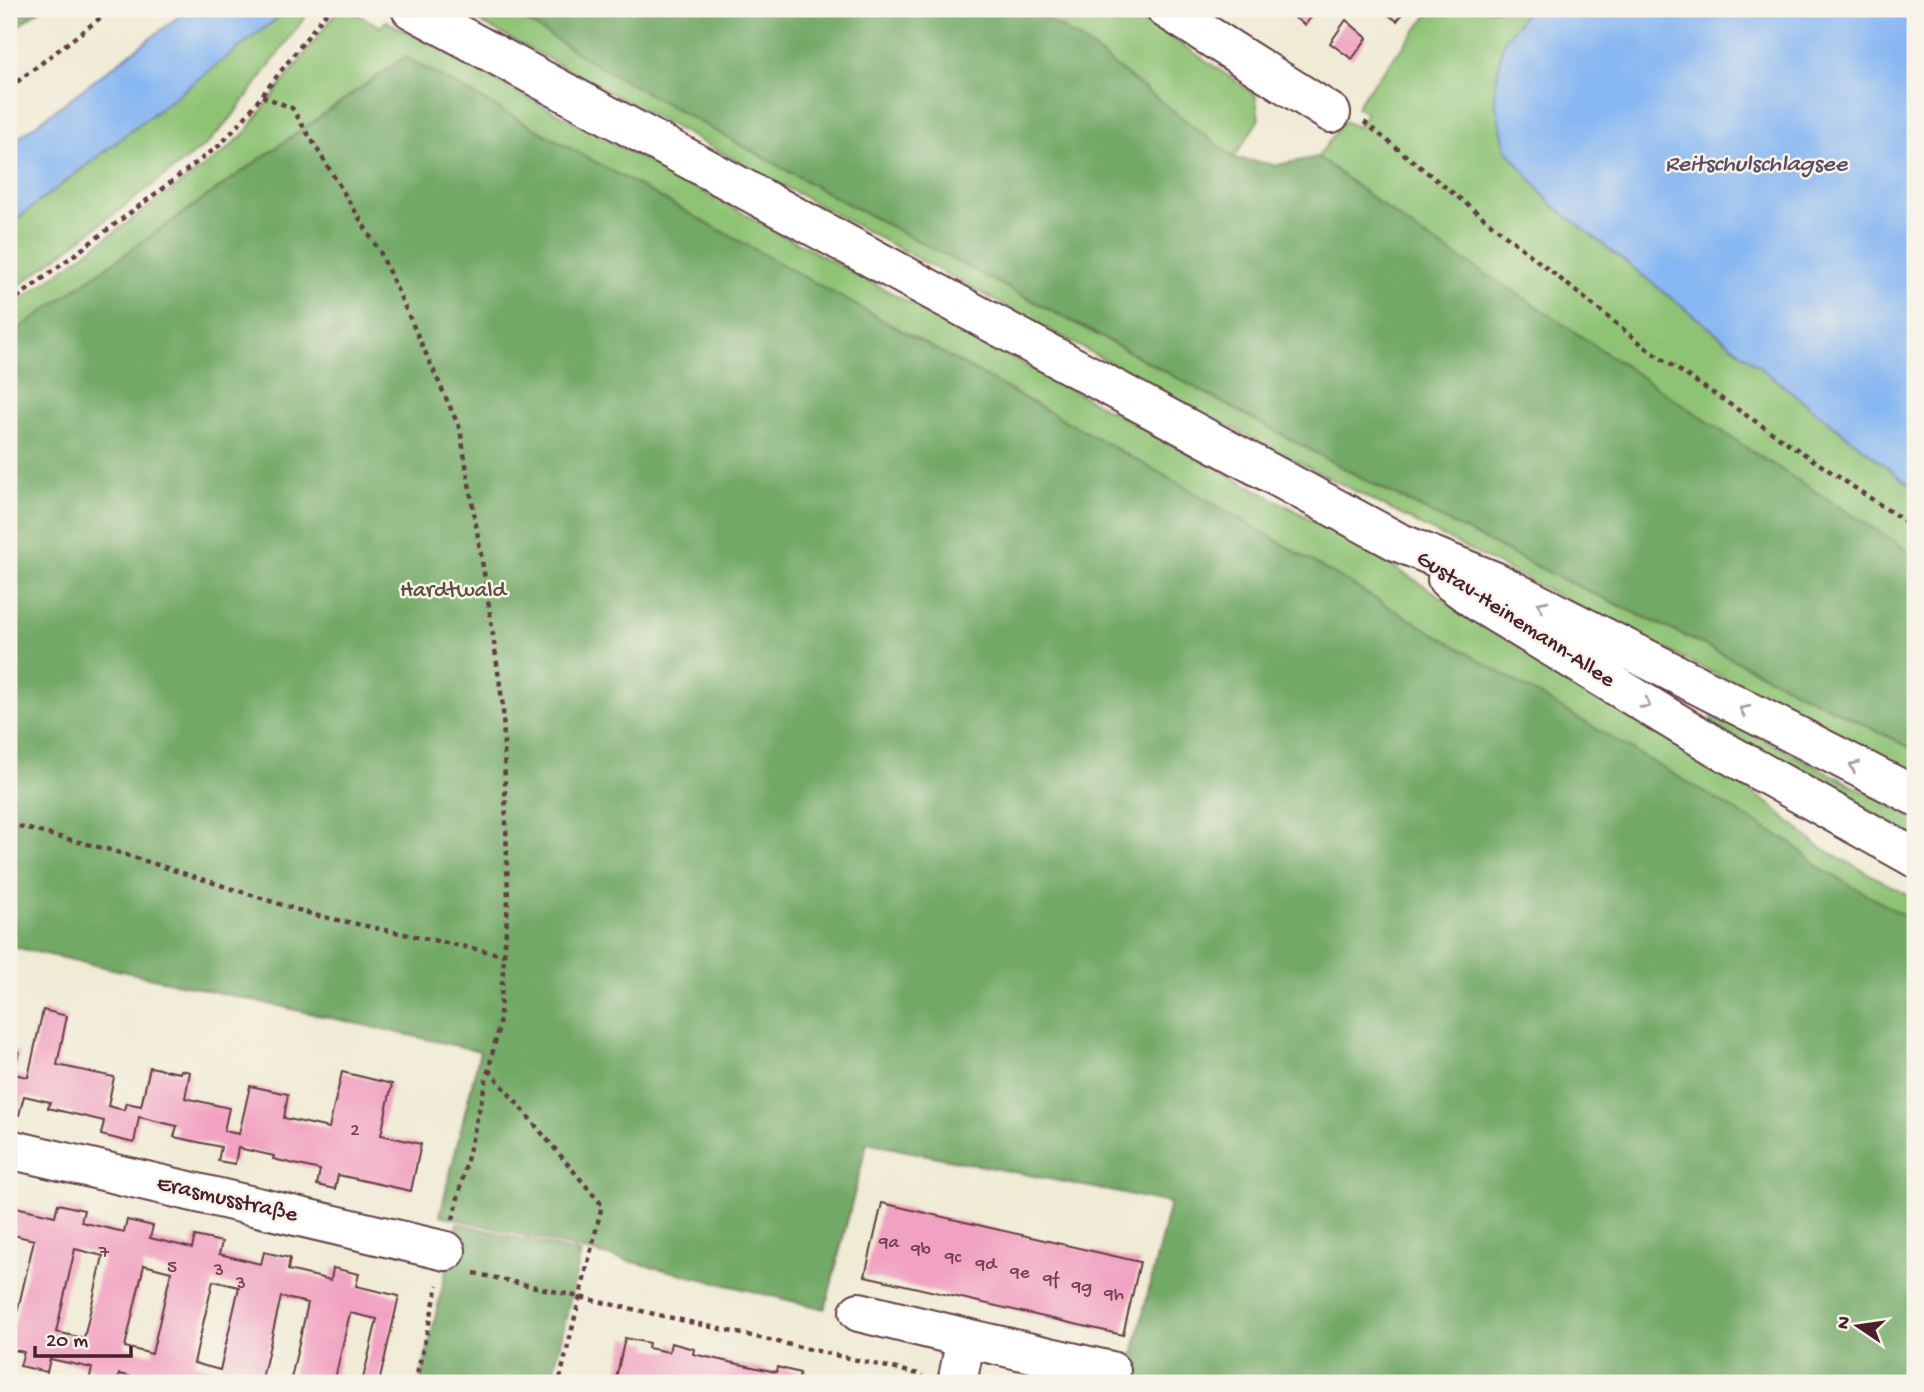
<svg xmlns="http://www.w3.org/2000/svg" width="1924" height="1392" viewBox="0 0 1924 1392" font-family="'Gochi Hand',sans-serif">
<style>
.green{fill:#8ec374;stroke:#6c7150;stroke-width:2}
.forest{fill:#72a966;stroke:#5e6448;stroke-width:2}
.water{fill:#87b7f2;stroke:#686b8e;stroke-width:2}
.building{fill:#f1a1c1;fill-rule:evenodd}
.lines{fill:none;stroke-linecap:round;stroke-linejoin:round}
.minor-casing{stroke:#633e44;stroke-width:42}
.major-casing{stroke:#633e44;stroke-width:42}
.path{stroke:#633e44;stroke-width:4.5;stroke-dasharray:5 5;stroke-linecap:butt}
.minor{stroke:#fff;stroke-width:38}
.major{stroke:#fff;stroke-width:38}
.oneway{stroke:#ae9aa0}
.labels{text-anchor:middle;dominant-baseline:central;stroke-width:5;stroke-linejoin:round;paint-order:stroke}
.number-label{font-size:19px;fill:#744050}
.park-label{font-size:23px;fill:#5e5041;stroke:#f7f3e8}
.street-label{font-size:23px;fill:#4a1f2b;stroke:#f7f3e8}
.water-label{font-size:24px;font-style:italic;fill:#5c4d67;stroke:#f7f3e8}
</style>
<rect width="100%" height="100%" fill="#f7f3e8"/>
<filter id="ink" filterUnits="userSpaceOnUse"><feTurbulence type="fractalNoise" baseFrequency=".0143" numOctaves="2"/><feDisplacementMap in="SourceGraphic" scale="14" xChannelSelector="R" yChannelSelector="G"/><feConvolveMatrix kernelMatrix="1 2 1 2 8 2 1 2 1" color-interpolation-filters="sRGB"/></filter>
<filter id="wash" filterUnits="userSpaceOnUse"><feTurbulence type="fractalNoise" baseFrequency=".00686" numOctaves="4" result="noise"/><feDisplacementMap in="SourceGraphic" scale="28" xChannelSelector="R" yChannelSelector="G"/><feGaussianBlur stdDeviation="1.57" result="paint"/><feColorMatrix in="noise" values="0 0 0 0 0 0 0 0 0 0 0 0 0 0 0 0 0 1.4 0 .05"/><feComposite in="paint" operator="in"/></filter>
<g filter="url(#wash)">
<rect width="100%" height="100%" fill="#f0ebd5"/>
<!-- green -->
<g class="green">
<polygon points="289,9 311,9 231,118 207,144 9,293 9,225"/>
<polygon points="339,9 347,9 381,27 386,21 1289,507 1386,562 1743,786 1769,804 1818,846 1915,899 1915,922 1820,868 1794,845 405,57 9,336 9,309 223,153 244,134"/>
<polygon points="456,9 507,9 600,67 844,202 1096,334 1373,484 1552,574 1704,645 1915,750 1915,773 1588,611 1205,414"/>
<polygon points="1031,9 1130,9 1255,94 1259,119 1234,158 1085,43"/>
<polygon points="1433,9 1528,9 1503,43 1494,96 1549,202 1915,489 1915,555 1747,448 1521,296 1419,233 1318,157 1344,121 1357,127 1367,115 1357,107 1364,95"/>
<polygon points="1716,714 1915,818 1915,837 1716,726 1712,720 1712,716"/>
</g>
<!-- forest -->
<g class="forest">
<polygon points="9,9 41,9 9,33"/>
<polygon points="507,9 1031,9 1085,43 1234,158 1277,165 1318,157 1419,233 1521,296 1747,448 1915,555 1915,750 1704,645 1552,574 1373,484 1096,334 844,202 600,67"/>
<polygon points="405,57 1175,481 1794,845 1820,868 1915,922 1915,1383 1126,1383 1170,1203 867,1143 825,1309 440,1215 480,1051 9,946 9,336"/>
<polygon points="457,1223 581,1253 551,1383 420,1383"/>
</g>
<!-- water -->
<g class="water">
<polygon points="189,9 289,9 9,225 9,145"/>
<polygon points="1528,9 1915,9 1915,489 1549,202 1506,149 1494,96 1503,43"/>
</g>
<g id="blocks">
<!-- building -->
<g class="building">
<polygon points="1282,9 1317,9 1305,25"/>
<polygon points="1381,9 1406,9 1397,21"/>
<polygon points="1346,20 1367,38 1352,59 1330,43"/>
<polygon points="43,1010 67,1016 57,1065 114,1077 108,1106 124,1110 126,1103 141,1106 150,1067 180,1073 181,1070 190,1072 185,1098 229,1108 224,1131 239,1134 250,1086 288,1094 284,1118 329,1128 342,1072 392,1084 381,1135 421,1144 411,1191 338,1175 335,1189 317,1185 320,1170 273,1159 274,1156 238,1148 235,1164 218,1161 221,1147 174,1137 177,1126 139,1117 134,1143 101,1135 104,1121 48,1108 50,1102 24,1096 19,1115 9,1113 9,1049 19,1052 14,1074 28,1077"/>
<path d="M9 1193 14 1194 11 1206 55 1216 58 1204 84 1210 81 1222 124 1232 127 1220 153 1226 150 1238 192 1248 195 1236 222 1242 219 1254 261 1264 264 1252 290 1258 288 1270 331 1280 333 1268 359 1274 356 1286 399 1296 379 1383H362L377 1319 350 1313 334 1383H290L308 1303 281 1297 262 1379 275 1383H157L119 1374 117 1383H97L89 1381 92 1368 50 1359 47 1372 20 1366 24 1352 9 1349V1321L15 1322 34 1240 9 1234ZM75 1249 103 1256 84 1338 56 1332ZM144 1265 171 1272 152 1354 125 1347ZM213 1281 239 1287 220 1370 194 1363Z"/>
<polygon points="882,1203 1140,1262 1123,1335 865,1276"/>
<polygon points="625,1338 649,1343 648,1348 669,1352 671,1343 694,1349 693,1354 734,1363 776,1372 777,1367 800,1373 798,1383 615,1383"/>
</g>
</g>
</g>
<g filter="url(#ink)">
<use href="#blocks" fill-opacity="0" stroke="#633e44" stroke-width="2"/>
<g class="lines">
<!-- minor casing -->
<g class="minor-casing">
<g id="minor">
<polyline points="1166,9 1331,113"/>
<polyline points="9,1149 446,1251"/>
<polyline points="859,1312 966,1338 957,1383"/>
<polyline points="966,1338 1111,1371"/>
</g>
</g>
<!-- major casing -->
<g class="major-casing">
<g id="major">
<polyline points="411,9 1398,542 1494,581 1915,796"/>
<polyline points="1447,579 1481,604 1720,749 1915,858"/>
</g>
</g>
<!-- path -->
<g class="path">
<polyline points="9,88 112,9"/>
<polyline points="262,96 292,108 380,252 460,429 486,585 503,707 508,902 499,1026 453,1219"/>
<polyline points="1364,122 1653,353 1915,528"/>
<polyline points="9,304 220,145 243,120 329,9"/>
<polyline points="9,824 114,851 314,915 504,955"/>
<polyline points="489,1070 602,1205 559,1383"/>
<polyline points="474,1273 923,1375"/>
<polyline points="415,1383 438,1285"/>
</g>
<!-- minor -->
<use href="#minor" class="minor"/>
<!-- major -->
<use href="#major" class="major"/>
</g>
<!-- one-way arrows -->
<defs><path id="oneway-chevron" d="M-2-3.5L2.5 0L-2 3.5" fill="none" stroke-width="1.6" stroke-linecap="round" stroke-linejoin="round" transform="scale(1.75)"/></defs>
<g class="oneway">
<use href="#oneway-chevron" transform="translate(1542 605) rotate(-153)"/>
<use href="#oneway-chevron" transform="translate(1646 704) rotate(31)"/>
<use href="#oneway-chevron" transform="translate(1744 710) rotate(-153)"/>
<use href="#oneway-chevron" transform="translate(1854 766) rotate(-153)"/>
</g>
</g>
<g class="labels">
<!-- number labels -->
<g class="number-label">
<text x="355" y="1131">2</text>
<text x="889" y="1243">9a</text>
<text x="921" y="1250">9b</text>
<text x="104" y="1253">7</text>
<text x="953" y="1258">9c</text>
<text x="986" y="1265">9d</text>
<text x="172" y="1268">5</text>
<text x="219" y="1271">3</text>
<text x="1020" y="1273">9e</text>
<text x="1051" y="1280">9f</text>
<text x="241" y="1284">3</text>
<text x="1082" y="1287">9g</text>
<text x="1114" y="1295">9h</text>
</g>
<!-- park labels -->
<g class="park-label">
<text x="453" y="591">Hardtwald</text>
</g>
<!-- street labels -->
<g class="street-label">
<text transform="translate(1515 620) rotate(33)">Gustav-Heinemann-Allee</text>
<text transform="translate(227 1200) rotate(13)">Erasmusstraße</text>
</g>
<!-- water labels -->
<g class="water-label">
<text x="1756" y="165">Reitschulschlagsee</text>
</g>
</g>
<!-- margin -->
<rect width="1924" height="1392" fill="none" stroke="#f7f3e8" stroke-width="35"/>
<!-- north arrow -->
<g transform="translate(1858 1326) rotate(283)" stroke="#f7f3e8" stroke-width="5" paint-order="stroke">
<path d="M0-5L12 26L0 18L-12 26Z" fill="#4a1f2b"/>
<text y="-10" font-size="19" font-weight="bold" text-anchor="middle" fill="#4a1f2b">N</text>
</g>
<!-- scale -->
<path d="M35 1346v10h96v-10" fill="none" stroke="#4a1f2b" stroke-width="3.5"/>
<text x="46" y="1346" font-size="21" fill="#4a1f2b" stroke="#f7f3e8" stroke-width="5" paint-order="stroke">20 m</text>
</svg>
